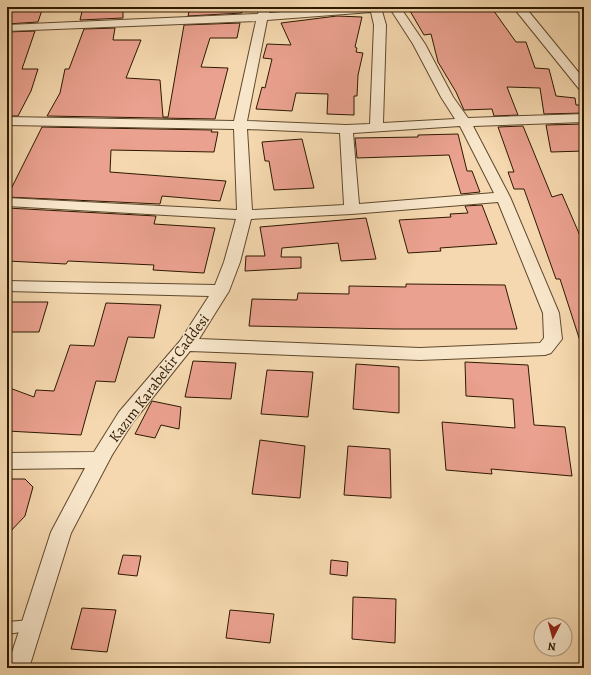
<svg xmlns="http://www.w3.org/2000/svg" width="591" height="675" viewBox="0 0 591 675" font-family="Alegreya,serif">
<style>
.building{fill:#eaa18f;stroke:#2d1900}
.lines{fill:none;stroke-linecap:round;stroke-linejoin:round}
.lane-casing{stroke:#5f492c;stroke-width:2}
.street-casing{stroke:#5f492c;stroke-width:2}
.lane{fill:#f8e6cb;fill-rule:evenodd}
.street{fill:#f8e6cb;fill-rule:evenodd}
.labels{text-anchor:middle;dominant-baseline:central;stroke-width:3;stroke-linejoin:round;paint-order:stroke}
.street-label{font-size:15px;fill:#2d1900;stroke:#f8e6cb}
</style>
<rect width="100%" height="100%" fill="#f5d8af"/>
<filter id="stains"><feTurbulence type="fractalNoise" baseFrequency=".005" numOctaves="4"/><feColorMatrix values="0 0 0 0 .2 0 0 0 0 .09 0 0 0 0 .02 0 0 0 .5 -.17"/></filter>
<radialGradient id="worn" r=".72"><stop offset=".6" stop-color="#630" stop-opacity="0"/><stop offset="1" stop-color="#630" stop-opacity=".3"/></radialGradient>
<!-- building -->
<g class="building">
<polygon points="7,7 43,7 38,22 7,24"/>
<polygon points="83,7 123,7 123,18 80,20"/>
<polygon points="190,7 243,7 242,13 188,16"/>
<polygon points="453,7 491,7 516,42 526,42 535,68 549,69 556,96 575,98 576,105 584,105 584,113 544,114 540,88 507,87 518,115 494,116 492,109 464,110 456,92 438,62 431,34 424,35 410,11"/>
<polygon points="337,16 362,17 355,47 357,48 356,52 363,53 358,75 357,96 354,96 354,115 327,114 328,94 296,93 292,111 256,109 262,87 265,88 272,59 263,58 267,44 291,45 281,23"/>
<polygon points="240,23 237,38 210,38 201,67 228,68 215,119 47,116 60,93 65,69 69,69 84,29 115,28 113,40 141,40 126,78 160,80 163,117 168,117 184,25"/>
<polygon points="35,31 22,69 38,69 31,91 18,116 7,116 7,32"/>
<polygon points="584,124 584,151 551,152 546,125"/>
<polygon points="523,126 552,197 562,194 584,245 584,344 581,344 560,279 556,279 524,189 514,189 508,172 514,172 498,127"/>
<polygon points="42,127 212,130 211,132 218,132 214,152 111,150 110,172 226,181 220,201 162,196 160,204 7,197"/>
<polygon points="458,134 467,171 472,171 480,192 461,194 449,155 357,158 355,138 418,137 418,135"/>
<polygon points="302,139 314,188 274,190 269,161 265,161 262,142"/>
<polygon points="482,205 497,244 440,248 441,251 408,253 399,220 451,217 450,214 468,213 465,206"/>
<polygon points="7,208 156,216 154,224 215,228 204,273 153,270 154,265 68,261 66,264 7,261"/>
<polygon points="366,218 376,259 341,261 338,243 282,248 281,257 301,257 301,268 245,271 246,256 265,256 260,227"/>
<polygon points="406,284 505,285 517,329 395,329 249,326 252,299 297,300 298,293 349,294 349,286 406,287"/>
<polygon points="7,302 48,302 39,332 7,332"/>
<polygon points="106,303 161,305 154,338 128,337 115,382 96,381 81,435 7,431 7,387 34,397 36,390 54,391 70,345 94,346"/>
<polygon points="193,361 236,363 231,399 185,397"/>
<polygon points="465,362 528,365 534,425 565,427 572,476 491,469 492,474 446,470 442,422 515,428 513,399 466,396"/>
<polygon points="356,364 399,367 399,413 353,409"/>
<polygon points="267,370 313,372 308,417 261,414"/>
<polygon points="152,401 181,407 179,429 161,425 155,438 135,434"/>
<polygon points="260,440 305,446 300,498 252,494"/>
<polygon points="348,446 390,449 391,498 344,495"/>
<polygon points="7,479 25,479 33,487 25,516 7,535"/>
<polygon points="123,555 141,556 137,576 118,574"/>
<polygon points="331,560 348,562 347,576 330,574"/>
<polygon points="353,597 396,599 395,643 352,639"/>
<polygon points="82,608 116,610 107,652 71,649"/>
<polygon points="230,610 274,614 270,643 226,638"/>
</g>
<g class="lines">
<!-- lane casing -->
<g class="lane-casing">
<polygon id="lane" points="31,620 35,622 37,626 35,630 7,634 7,622"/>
</g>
<!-- street casing -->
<g class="street-casing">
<g id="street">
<path d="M260 7H272L269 13 347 7H400L425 44 453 97 468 118 584 114V122L473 126 510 197 559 313 562 339 551 353 545 355 420 360 190 351 133 422 112 455 71 533 29 668H7L51 532 85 468 7 469V453L94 452 119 412 180 341 209 296 7 291V281L215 285 224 262 236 219 7 206V198L237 210 234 129 7 125V117L234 121 256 21 7 31V25L258 14ZM391 10 413 44 441 97 455 119 383 123 386 25 382 11ZM371 12 374 25 370 124 346 125 247 121 267 20ZM460 126 494 193 359 204 353 133ZM247 129 340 133 344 205 252 210ZM498 202 543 313 544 338 540 343 420 348 199 339 229 291 240 262 251 219 352 214Z"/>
<polygon points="513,7 525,7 584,79 584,91 580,90"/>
</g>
</g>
<!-- lane -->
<use href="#lane" class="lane"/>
<!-- street -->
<use href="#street" class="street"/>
</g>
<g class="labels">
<!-- street labels -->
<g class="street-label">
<text transform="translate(159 378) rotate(-53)">Kazım Karabekir Caddesi</text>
</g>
</g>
<!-- margin -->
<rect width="591" height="675" fill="none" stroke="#f5d8af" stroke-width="24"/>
<rect x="8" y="8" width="575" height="659" fill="none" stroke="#2d1900" stroke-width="2"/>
<rect x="12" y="12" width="567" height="651" fill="none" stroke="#2d1900"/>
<!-- north arrow -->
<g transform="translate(553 637) rotate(186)"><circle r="19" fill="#f8e6cb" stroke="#a7947a"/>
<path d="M0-3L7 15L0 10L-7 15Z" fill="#8f2418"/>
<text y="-6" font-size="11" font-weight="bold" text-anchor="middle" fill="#2d1900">N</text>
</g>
<rect width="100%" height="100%" filter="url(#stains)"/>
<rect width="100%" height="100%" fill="url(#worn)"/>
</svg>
